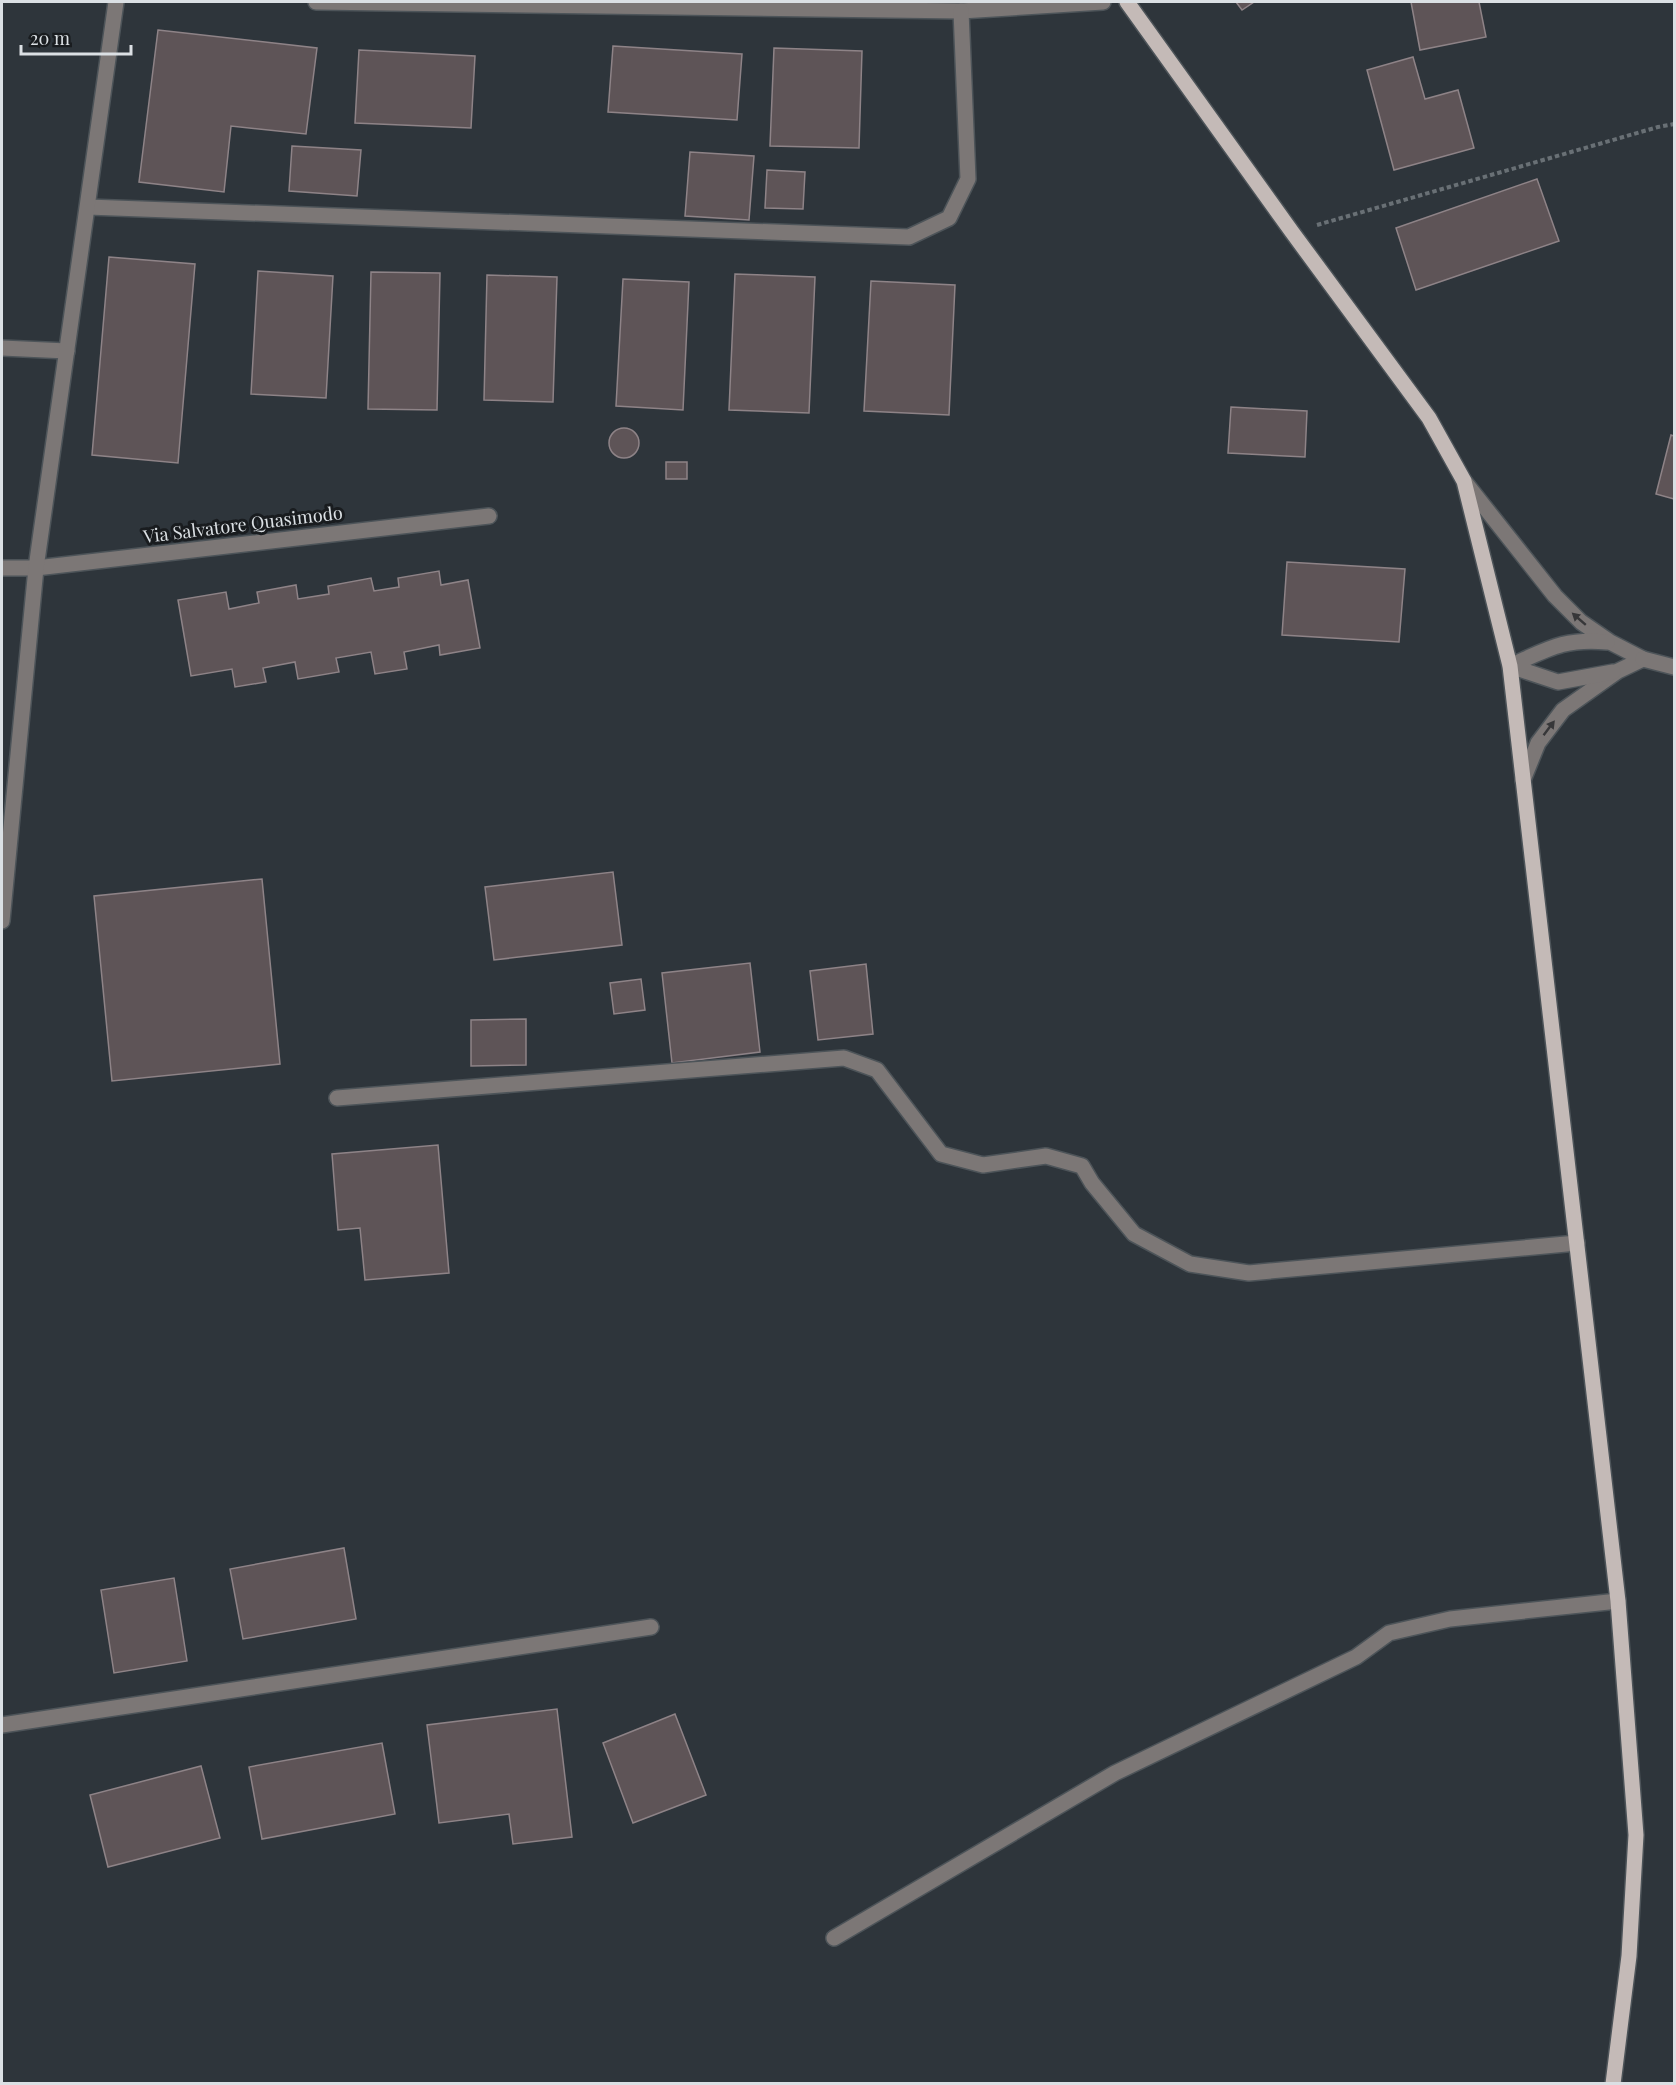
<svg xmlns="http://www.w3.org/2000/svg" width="1676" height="2085" viewBox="0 0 1676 2085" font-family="'Playfair Display',serif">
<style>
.building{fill:#5e5457;stroke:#8e8387;stroke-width:1.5}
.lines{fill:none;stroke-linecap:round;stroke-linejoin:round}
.minor-casing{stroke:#4d5459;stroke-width:18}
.major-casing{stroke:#4d5459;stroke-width:18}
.path{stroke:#697075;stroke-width:4;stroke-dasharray:4.5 3;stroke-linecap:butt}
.minor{stroke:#7c7776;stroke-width:15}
.major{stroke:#c4bab7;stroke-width:15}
.oneway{fill:#373739}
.labels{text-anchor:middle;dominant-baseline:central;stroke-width:6;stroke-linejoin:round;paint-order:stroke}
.street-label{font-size:18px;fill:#dbe0e4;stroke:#191c1f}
</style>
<rect width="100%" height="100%" fill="#2e353b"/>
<!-- building -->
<g class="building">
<polygon points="1236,2 1254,2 1242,10"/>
<polygon points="1411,2 1479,2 1486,37 1420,50"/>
<polygon points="158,30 317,48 306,134 231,126 224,192 139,182"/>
<polygon points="613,46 742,54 737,120 608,112"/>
<polygon points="774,48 862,51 859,148 770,146"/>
<polygon points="359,50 475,56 471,128 355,123"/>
<polygon points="1413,57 1425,99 1458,90 1474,148 1394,170 1367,70"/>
<polygon points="292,146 361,150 357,196 289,191"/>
<polygon points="690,152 754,156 749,220 685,216"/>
<polygon points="767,170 805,172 803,209 765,208"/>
<polygon points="1537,179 1559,241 1416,290 1396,228"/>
<polygon points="109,257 195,264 178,463 92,455"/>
<polygon points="258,271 333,276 326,398 251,394"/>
<polygon points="371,272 440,273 437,410 368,409"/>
<polygon points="735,274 815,277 809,413 729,410"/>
<polygon points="487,275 557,277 553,402 484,400"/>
<polygon points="623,279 689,282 683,410 616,406"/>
<polygon points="871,281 955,285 949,415 864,411"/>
<polygon points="1231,407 1307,411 1305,457 1228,453"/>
<circle cx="624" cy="443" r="15"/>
<polygon points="1671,435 1674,436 1674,499 1656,494"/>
<rect x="666" y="462" width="21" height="17"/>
<polygon points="1287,562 1405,569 1399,642 1282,635"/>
<polygon points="439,571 441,585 468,580 480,648 440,655 439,645 404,652 407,669 375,674 371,652 336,658 339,672 298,679 295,662 263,668 266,682 235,687 232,669 191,676 178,600 226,592 229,609 259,603 257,592 296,585 298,599 329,594 328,586 371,578 374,591 399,587 398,578"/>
<polygon points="613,872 622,945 494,960 485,887"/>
<polygon points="262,879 280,1064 112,1081 94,896"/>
<polygon points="750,963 760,1052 672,1063 662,973"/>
<polygon points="866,964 873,1034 818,1040 810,971"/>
<polygon points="641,979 645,1010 614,1014 610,983"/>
<polygon points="526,1019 526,1065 471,1066 471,1020"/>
<polygon points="438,1145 449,1273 365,1280 360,1228 338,1230 332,1154"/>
<polygon points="344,1548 356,1619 243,1639 230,1569"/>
<polygon points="174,1578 187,1661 114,1673 101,1590"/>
<polygon points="557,1709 572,1837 513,1844 509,1814 439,1823 427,1725"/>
<polygon points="675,1714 706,1795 633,1823 603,1743"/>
<polygon points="382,1743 395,1814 262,1839 249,1767"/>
<polygon points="201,1766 220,1838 108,1867 90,1795"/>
</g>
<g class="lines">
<!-- minor casing -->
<g class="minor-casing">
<g id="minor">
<polyline points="316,2 961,11 1103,2"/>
<polyline points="88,207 909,237 949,218 968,179 961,11"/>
<polyline points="2,348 67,351"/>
<polyline points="1464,481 1555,596 1581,622 1610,642 1643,659 1618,671 1563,710 1538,743 1523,780"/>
<polyline points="2,568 36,568 489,516"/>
<path d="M1607 642C1564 638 1548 649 1510 666L1558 682 1613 672"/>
<polyline points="1643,659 1674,667"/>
<polyline points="2,921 36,568 116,2"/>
<polyline points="337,1098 844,1058 877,1070 941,1154 983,1165 1046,1156 1082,1166 1092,1183 1134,1234 1190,1264 1249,1273 1577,1243"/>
<polyline points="2,1725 651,1627"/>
<polyline points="834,1938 1115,1773 1356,1657 1389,1633 1450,1619 1618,1601"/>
</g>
</g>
<!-- major casing -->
<g class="major-casing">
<polyline id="major" points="1127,2 1292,232 1429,418 1464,481 1510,666 1618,1601 1636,1835 1629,1956 1613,2084"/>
</g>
<!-- path -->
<polyline class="path" points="1317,225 1658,127 1674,124"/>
<!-- minor -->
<use href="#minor" class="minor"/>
<!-- major -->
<use href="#major" class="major"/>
</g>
<!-- one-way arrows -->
<defs><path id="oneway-solid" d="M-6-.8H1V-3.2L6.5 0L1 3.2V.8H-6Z" transform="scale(1.5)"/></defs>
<g class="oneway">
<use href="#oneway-solid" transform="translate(1579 619) rotate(-139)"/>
<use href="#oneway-solid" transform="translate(1549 728) rotate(-53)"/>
</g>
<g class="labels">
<!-- street labels -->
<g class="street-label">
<text transform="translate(243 524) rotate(-7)">Via Salvatore Quasimodo</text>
</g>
</g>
<!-- border -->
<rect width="1676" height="2085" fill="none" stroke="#dbe0e4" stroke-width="6"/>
<!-- scale -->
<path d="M21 45v9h110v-9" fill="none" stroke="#dbe0e4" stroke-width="3"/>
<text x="30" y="45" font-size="18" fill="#dbe0e4" stroke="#191c1f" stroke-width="4.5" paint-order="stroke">20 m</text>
</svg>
